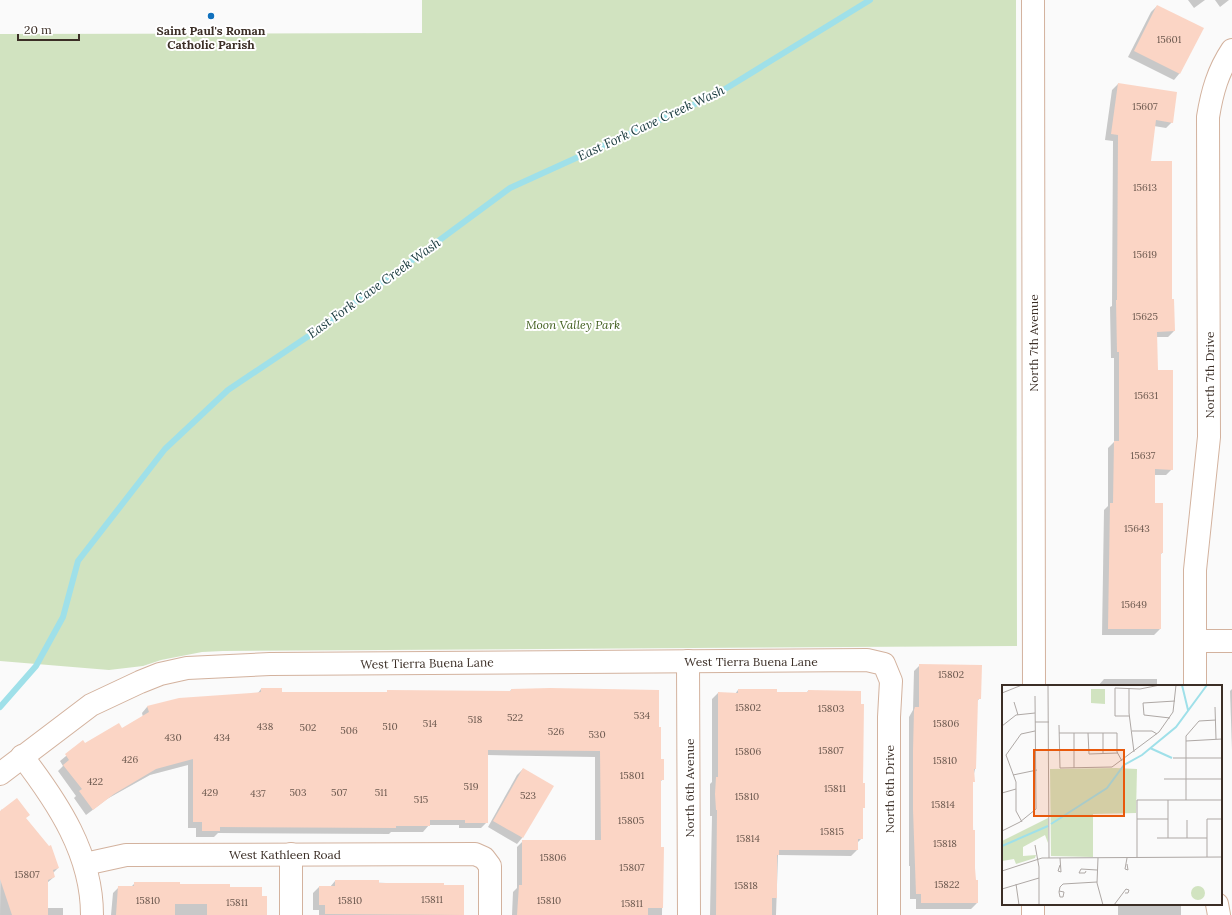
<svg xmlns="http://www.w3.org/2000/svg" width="1232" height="915" viewBox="0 0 1232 915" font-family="Lora,serif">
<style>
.green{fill:#d1e3c0}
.shadow{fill:#0003}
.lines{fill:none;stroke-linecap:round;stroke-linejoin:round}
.stream{stroke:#9fe0e9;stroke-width:6}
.building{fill:#fbd5c5}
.minor-casing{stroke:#d3b29e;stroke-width:24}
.tertiary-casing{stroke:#d3b29e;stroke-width:24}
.minor{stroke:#fff;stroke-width:22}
.tertiary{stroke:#fff;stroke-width:22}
.poi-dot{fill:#1171bd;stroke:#fff;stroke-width:1.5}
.labels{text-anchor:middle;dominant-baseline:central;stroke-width:4;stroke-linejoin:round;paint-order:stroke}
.number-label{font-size:10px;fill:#6b584e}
.poi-label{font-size:12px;font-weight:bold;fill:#3b2e26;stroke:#fff}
.park-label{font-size:12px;font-style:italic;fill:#436021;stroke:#fff}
.street-label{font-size:12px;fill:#3b2e26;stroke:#fff}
.water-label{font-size:13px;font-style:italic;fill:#15363a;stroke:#fff}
.inset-river{fill:none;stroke:#9fe0e9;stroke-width:2}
.inset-road{fill:none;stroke:#aea8a5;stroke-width:1}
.view{fill:#e8590c;fill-opacity:0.15;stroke:#e8590c;stroke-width:2}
.inset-edge{fill:none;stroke:#3b2e26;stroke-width:2}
</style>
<rect width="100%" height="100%" fill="#fafafa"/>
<!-- green -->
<polygon class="green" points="422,0 1016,0 1017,646 223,651 202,652 161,660 143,666 109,670 0,661 0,34 422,33"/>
<!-- shadow -->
<g class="shadow">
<polygon points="1188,0 1205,0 1194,8"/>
<polygon points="1215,0 1229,0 1220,7"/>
<polygon points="1157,6 1202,28 1179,74 1174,80 1128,57 1151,12"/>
<polygon points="1118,84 1172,122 1166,128 1154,126 1149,162 1171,300 1174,331 1168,337 1156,337 1157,371 1172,469 1166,475 1154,475 1154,504 1162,553 1160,555 1160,629 1154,635 1102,635 1104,510 1108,506 1108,448 1114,442 1114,358 1111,358 1110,307 1112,306 1113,141 1105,140 1112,90"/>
<polygon points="920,665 980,698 977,701 975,769 972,783 974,868 977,903 971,909 916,909 916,899 910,899 910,866 909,866 909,717 913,710 914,671"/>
<polygon points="1104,679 1157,679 1157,686 1098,686"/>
<polygon points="261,689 281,693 386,693 388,691 509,692 511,690 658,728 663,779 660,782 660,848 663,848 662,915 512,915 513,892 517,888 517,847 523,841 595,841 595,757 487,755 487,822 481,828 459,828 459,825 429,825 423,832 391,832 389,834 218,833 214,837 196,837 196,828 188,828 188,765 150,775 107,799 86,815 74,798 76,796 58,771 63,766 60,761 83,742 85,744 122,729 143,717 142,713 147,707 258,693"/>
<polygon points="1232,689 1232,750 1230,691"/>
<polygon points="738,690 776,693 806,693 808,691 862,838 857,843 857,850 851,856 778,855 776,915 710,915 712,816 710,816 710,784 712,782 712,699 718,693 735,694"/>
<polygon points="523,769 522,838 517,844 488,827 517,775"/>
<polygon points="1,809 2,811 25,818 58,868 53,873 54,877 47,883 47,908 63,908 63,915 0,915"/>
<polygon points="335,881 463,886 463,915 319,915 319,910 313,910 313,893 319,887 330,887"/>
<polygon points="135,883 229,888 261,897 266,915 111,915 113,893 119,887 131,887"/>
<rect x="1118" y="904" width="63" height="11"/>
</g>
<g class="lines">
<!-- stream -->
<polyline class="stream" points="0,707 36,666 63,617 78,561 165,449 228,390 322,327 510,188 717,94 870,0"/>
</g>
<!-- building -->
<g class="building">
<polygon points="1157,5 1204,28 1180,74 1134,51"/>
<polygon points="1118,83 1177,92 1173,123 1156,120 1151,161 1172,161 1172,299 1174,299 1175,331 1157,332 1158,370 1173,370 1173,470 1155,469 1155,503 1163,503 1163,553 1161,553 1161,629 1108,629 1110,503 1113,503 1114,441 1119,441 1119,352 1117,352 1116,300 1117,300 1118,135 1111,134"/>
<polygon points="919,664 982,665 981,699 978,699 976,769 974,769 975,782 973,782 973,830 975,830 975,868 976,880 978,880 978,903 921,903 921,894 916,894 913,810 913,751 914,710 915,707 919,707"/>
<polygon points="261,688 282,688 282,692 387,692 387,690 511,691 511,689 550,688 659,690 659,727 661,727 661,759 664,759 664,780 661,780 661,847 664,847 663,908 648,908 648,915 517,915 519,885 522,885 522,840 601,840 600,751 488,750 488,823 465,823 465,820 430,820 430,826 396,826 396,828 220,827 220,831 202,831 202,822 193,822 193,759 156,769 114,794 93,810 79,791 82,789 63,765 69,760 65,754 83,740 85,743 119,723 122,728 149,712 147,706 179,698 251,693 261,692"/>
<polygon points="738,689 777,689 777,692 808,692 808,690 861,691 861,704 864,704 863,783 865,783 865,808 863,808 863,839 858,839 858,850 779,850 779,855 777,855 777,898 772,898 772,915 716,915 717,810 716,810 715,794 716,777 718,777 718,692 738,693"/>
<polygon points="523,768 554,786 523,838 493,821"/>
<polygon points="17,798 30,815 26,818 49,846 51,845 59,868 53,870 55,877 48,880 48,915 12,915 0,879 0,811"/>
<polygon points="335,880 379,880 379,883 444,883 444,885 464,885 464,915 325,914 325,905 319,905 319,886 335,886"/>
<polygon points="134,882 180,882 180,884 230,884 230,887 262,887 262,896 267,896 267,915 207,915 207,904 175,904 175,915 116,915 118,886 134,886"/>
</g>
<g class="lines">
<!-- minor casing -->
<g class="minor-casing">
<g id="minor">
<polyline points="1195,641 1232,641"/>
<polyline points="688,661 689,915"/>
<path d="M1195 686V570L1209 437 1208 117C1212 92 1218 71 1232 50"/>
<path d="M22 756C58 803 92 854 92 915"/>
<polyline points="0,774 91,705 140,682 160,674 187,668 270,664 867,660 884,664 891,681 889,717 889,915"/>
<polyline points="291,854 291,915"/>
<polyline points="85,864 126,855 475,854 484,858 490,866 490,915"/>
<polyline points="1217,904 1219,915"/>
</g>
</g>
<!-- tertiary casing -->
<g class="tertiary-casing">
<g id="tertiary">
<polyline points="1033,0 1034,686"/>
<polyline points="1033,915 1033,904"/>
</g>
</g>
<!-- minor -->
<use href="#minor" class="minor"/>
<!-- tertiary -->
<use href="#tertiary" class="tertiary"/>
</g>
<!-- markers -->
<circle class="poi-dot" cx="211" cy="16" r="4"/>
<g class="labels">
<!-- number labels -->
<g class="number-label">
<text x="1169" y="39">15601</text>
<text x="1145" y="106">15607</text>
<text x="1145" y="187">15613</text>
<text x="1145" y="254">15619</text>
<text x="1145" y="316">15625</text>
<text x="1146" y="395">15631</text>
<text x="1143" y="455">15637</text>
<text x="1137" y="528">15643</text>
<text x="1134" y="604">15649</text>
<text x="951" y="674">15802</text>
<text x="748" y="707">15802</text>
<text x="831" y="708">15803</text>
<text x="642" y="715">534</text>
<text x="515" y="717">522</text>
<text x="475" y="719">518</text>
<text x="430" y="723">514</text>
<text x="946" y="723">15806</text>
<text x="265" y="726">438</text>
<text x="390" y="726">510</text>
<text x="308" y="727">502</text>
<text x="349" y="730">506</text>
<text x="556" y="731">526</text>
<text x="597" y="734">530</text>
<text x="173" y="737">430</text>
<text x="222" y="737">434</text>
<text x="831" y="750">15807</text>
<text x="748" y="751">15806</text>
<text x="130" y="759">426</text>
<text x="945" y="760">15810</text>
<text x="632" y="775">15801</text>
<text x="95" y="781">422</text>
<text x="471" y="786">519</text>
<text x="835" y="788">15811</text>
<text x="210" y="792">429</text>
<text x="298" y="792">503</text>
<text x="339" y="792">507</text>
<text x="381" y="792">511</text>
<text x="258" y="793">437</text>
<text x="528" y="795">523</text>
<text x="747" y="796">15810</text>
<text x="421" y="799">515</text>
<text x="943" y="804">15814</text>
<text x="631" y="820">15805</text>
<text x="832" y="831">15815</text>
<text x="748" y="838">15814</text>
<text x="945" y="843">15818</text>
<text x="553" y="857">15806</text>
<text x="632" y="867">15807</text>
<text x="27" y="874">15807</text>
<text x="947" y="884">15822</text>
<text x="746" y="885">15818</text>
<text x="432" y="899">15811</text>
<text x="148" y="900">15810</text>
<text x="350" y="900">15810</text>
<text x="549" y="900">15810</text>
<text x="237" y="902">15811</text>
<text x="632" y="903">15811</text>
</g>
<!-- poi labels -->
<g class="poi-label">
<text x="211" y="30">Saint Paul's Roman<tspan x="211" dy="14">Catholic Parish</tspan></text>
</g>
<!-- park labels -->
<g class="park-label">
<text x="573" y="324">Moon Valley Park</text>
</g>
<!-- street labels -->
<g class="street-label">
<text transform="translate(1033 343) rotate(-90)">North 7th Avenue</text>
<text transform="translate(1209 375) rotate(-90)">North 7th Drive</text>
<text x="751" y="661">West Tierra Buena Lane</text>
<text transform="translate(427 663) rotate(-1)">West Tierra Buena Lane</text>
<text transform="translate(689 788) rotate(-90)">North 6th Avenue</text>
<text transform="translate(889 789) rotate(-90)">North 6th Drive</text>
<text x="285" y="854">West Kathleen Road</text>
</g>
<!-- water labels -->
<g class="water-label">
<text transform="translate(651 123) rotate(-25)">East Fork Cave Creek Wash</text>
<text transform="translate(374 288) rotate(-36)">East Fork Cave Creek Wash</text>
</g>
</g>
<!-- overview -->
<g transform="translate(1002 685)">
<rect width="220" height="220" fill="#fafafa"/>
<path d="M89 4H103V19L89 18ZM114 83 135 84 134 128 91 129V172L49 171 48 84ZM46 133V158L43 150 21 162V171L34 170 33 173 14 179 12 174 0 176V156ZM189 208a7 7 0 1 1 14 0a7 7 0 1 1-14 0Z" fill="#d1e3c0"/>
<path class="inset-river" d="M180 0 186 25M148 63 170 73M49 139 105 103 122 80 140 70 174 42 205 0M0 161 46 141"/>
<path class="inset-road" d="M46 0 47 173M127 3V28L132 67M0 8 20 0M12 17 16 30M213 22 214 54M127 31H113V3L138 4 158 0M168 33 142 30 141 18 173 16M33 37H47M57 40 58 83 110 82 157 47 171 27 174 0M0 41 14 30 33 28M130 46H150L155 49M57 48H115V67L120 76M72 48V83M86 48 87 69 116 68M101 48V69M184 56 220 54M171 73H220M11 90 35 85M162 94H220M0 108 14 104M184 115V51L197 36 214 35M135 134H166M20 137 14 126V97L4 70 19 49 33 46M0 146 18 137 34 124 33 11M155 153H205M166 153V115M185 153V135M33 160 37 182V220M205 172V134H220M58 173 59 187 56 186 58 180M96 173 95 198 101 220M125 173 123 184 126 185 125 179M135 173V115H220M0 186 40 173 220 172M84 186 83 188H77L79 184 95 185M14 199 17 220M0 204 37 193M57 206 62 207 61 212H58L57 207 58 202 61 199 95 197M112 220 124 204 127 205 126 208H123"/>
<path class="view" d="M32 65H122V131H32Z"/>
<rect width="220" height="220" class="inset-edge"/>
</g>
<!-- scale -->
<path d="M18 34v6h61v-6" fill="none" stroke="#3b2e26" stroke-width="2"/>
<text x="24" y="34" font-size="12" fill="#3b2e26" stroke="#ffffff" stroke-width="3" paint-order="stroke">20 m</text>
</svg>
